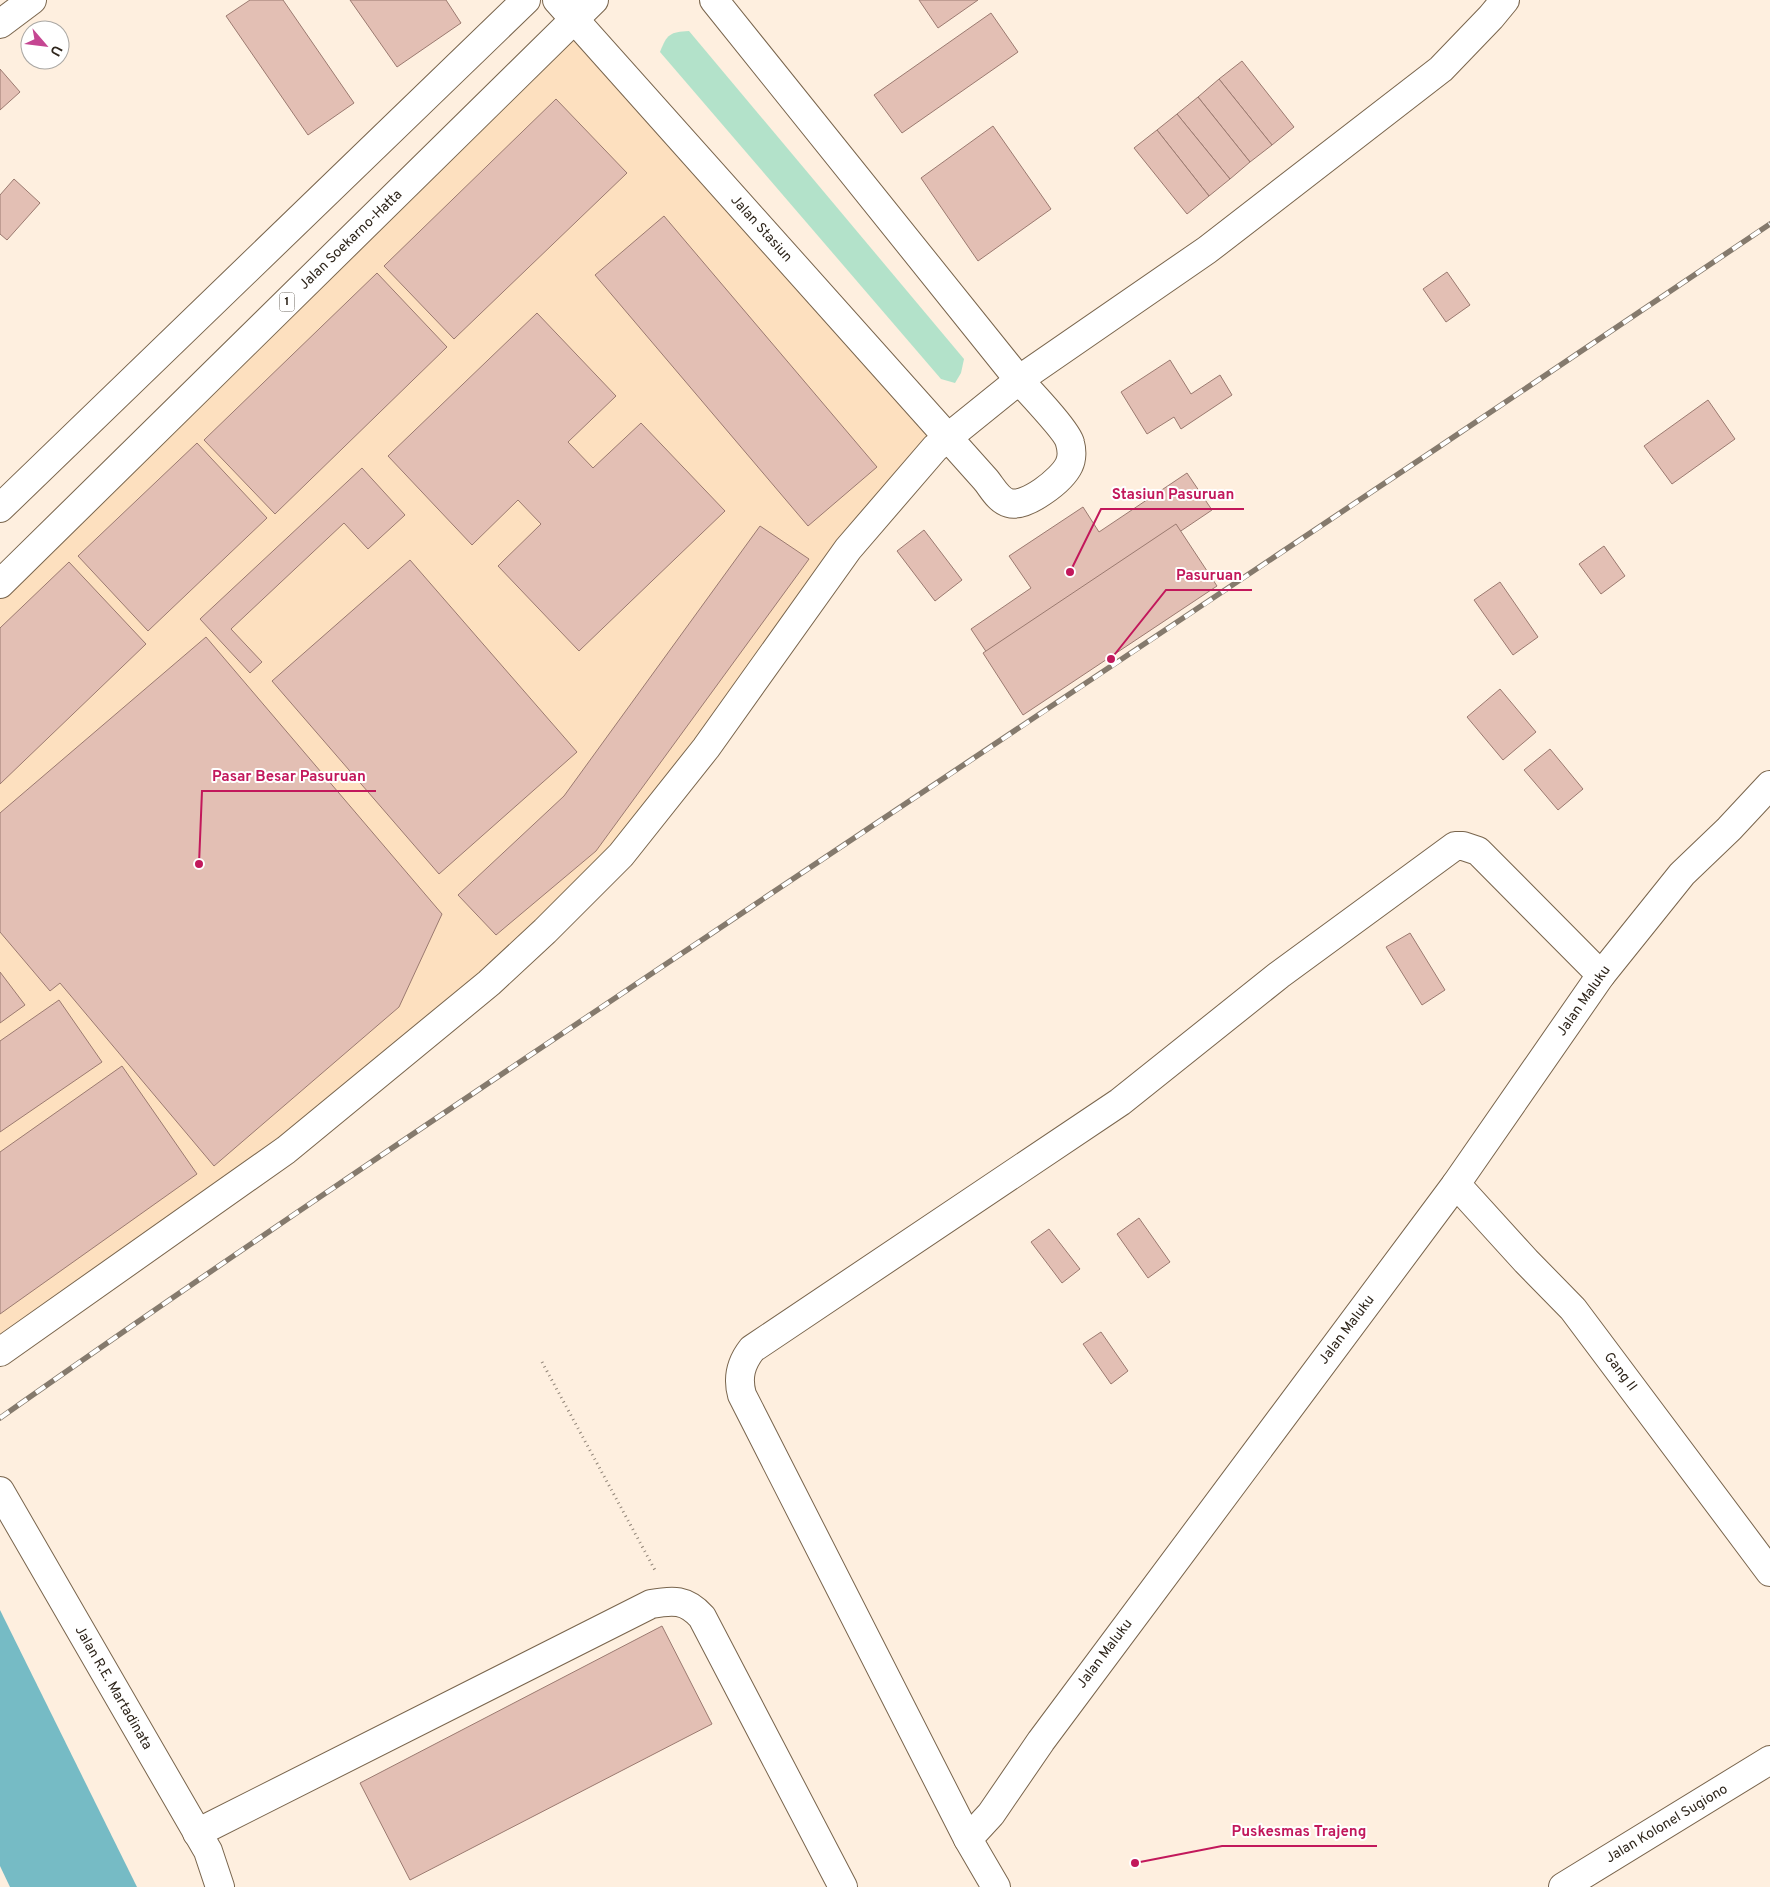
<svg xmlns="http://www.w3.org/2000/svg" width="1770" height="1887" viewBox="0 0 1770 1887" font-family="Overpass,sans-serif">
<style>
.built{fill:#fde0bf}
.green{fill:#b3e2ca}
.water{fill:#76bbc5}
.building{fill:#e3bfb4;stroke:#9b7a70}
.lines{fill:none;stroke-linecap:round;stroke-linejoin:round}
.minor-casing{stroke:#79654d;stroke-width:30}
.highway-casing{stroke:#79654d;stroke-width:30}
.path{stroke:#908477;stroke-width:3;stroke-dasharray:1 4;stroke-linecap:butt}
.minor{stroke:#fff;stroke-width:28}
.highway{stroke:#fff;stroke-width:28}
.rail-casing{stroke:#857a6d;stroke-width:5.5}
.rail{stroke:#fff;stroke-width:4;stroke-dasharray:11;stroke-linecap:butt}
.labels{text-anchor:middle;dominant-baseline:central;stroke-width:4;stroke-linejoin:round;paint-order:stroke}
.shield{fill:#fff;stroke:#6d665f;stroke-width:1}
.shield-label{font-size:12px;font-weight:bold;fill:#2e251b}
.street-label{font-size:14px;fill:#2e251b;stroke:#fff}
.leader{fill:none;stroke:#c2185b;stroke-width:2}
.callout-dot{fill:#c2185b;stroke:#fff;stroke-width:2}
.callout-label{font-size:15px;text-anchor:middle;font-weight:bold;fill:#c2185b;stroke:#fff;stroke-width:4;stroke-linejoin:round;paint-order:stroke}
</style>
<rect width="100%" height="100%" fill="#feefdf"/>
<!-- built -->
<polygon class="built" points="575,20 947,437 699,749 492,980 0,1350 0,587"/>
<!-- green -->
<path class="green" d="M689 31 964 359 961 373 955 383 941 379 660 52C667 34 670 32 689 31Z"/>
<!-- water -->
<polygon class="water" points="0,1610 137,1887 10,1887 0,1866"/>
<!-- building -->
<g class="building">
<polygon points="250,0 283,0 354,103 308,135 226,16"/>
<polygon points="350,0 446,0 461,23 397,67"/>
<polygon points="919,0 978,0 938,28"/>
<polygon points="991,13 1018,52 902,133 874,95"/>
<polygon points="1242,61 1294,127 1272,145 1219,79"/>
<polygon points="0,69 20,92 0,110"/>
<polygon points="1219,79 1272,145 1250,162 1198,97"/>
<polygon points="1198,97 1250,162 1230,179 1177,114"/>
<polygon points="556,99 627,173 454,339 384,266"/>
<polygon points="1177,114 1230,179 1209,196 1157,130"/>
<polygon points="993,126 1051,209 978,261 921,178"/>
<polygon points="1157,130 1209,196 1187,214 1134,148"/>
<polygon points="14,179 40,203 7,240 0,234 0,195"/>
<polygon points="664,216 877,467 808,526 595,275"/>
<polygon points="1447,272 1470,305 1446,322 1423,289"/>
<polygon points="377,273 447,347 275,514 204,440"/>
<polygon points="537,313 616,396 568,442 593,468 641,423 725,511 579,651 498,566 541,524 518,500 472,545 388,456"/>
<polygon points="1170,360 1191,394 1220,375 1232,395 1181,429 1174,417 1147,434 1121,392"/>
<polygon points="1708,400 1735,439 1672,484 1644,446"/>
<polygon points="197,443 267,518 148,631 78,556"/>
<polygon points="362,468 405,515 368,549 344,523 231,629 262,662 250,673 200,619"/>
<polygon points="1187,473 1212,510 991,659 971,629 1031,588 1009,556 1083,507 1099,532"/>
<polygon points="1176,524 1217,586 1023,715 983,653"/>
<polygon points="760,526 809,559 596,851 496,935 458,895 564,796"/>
<polygon points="924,530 962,580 935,601 897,551"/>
<polygon points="1604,546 1625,576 1601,594 1579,564"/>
<polygon points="410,560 577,752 439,874 272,681"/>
<polygon points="69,562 146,644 0,784 0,628"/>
<polygon points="1500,582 1538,637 1513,655 1474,600"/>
<polygon points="206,637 442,914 399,1007 214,1166 60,983 50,991 0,932 0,813"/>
<polygon points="1500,689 1536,732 1503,760 1467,717"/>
<polygon points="1550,749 1583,789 1558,810 1524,770"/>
<polygon points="1410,933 1445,990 1422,1005 1386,947"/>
<polygon points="0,972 25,1005 0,1023"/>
<polygon points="59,1000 102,1062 0,1132 0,1041"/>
<polygon points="122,1066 197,1174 0,1314 0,1152"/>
<polygon points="1139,1218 1170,1262 1148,1278 1117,1234"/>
<polygon points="1049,1229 1080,1269 1062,1283 1031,1242"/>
<polygon points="1101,1332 1128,1371 1111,1384 1083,1344"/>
<polygon points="662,1626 712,1724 410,1880 360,1783"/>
</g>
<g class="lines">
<!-- minor casing -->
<g class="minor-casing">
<g id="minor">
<path d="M557 0 985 479C992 487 998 500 1009 503 1026 508 1062 480 1069 465 1072 459 1072 450 1070 443 1068 432 1029 391 1019 380L714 0"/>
<polyline points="0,24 32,0"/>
<polyline points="1456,1184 1526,1261 1573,1309 1770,1572"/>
<polyline points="0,1352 286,1150 489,983 545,931 621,855 706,748 848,549 935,448 1023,377 1207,250 1441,69 1491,17 1505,0"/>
<polyline points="0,1491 208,1851 220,1887"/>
<path d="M197 1833 651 1604C673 1600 686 1599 702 1617L843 1887"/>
<path d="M968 1839 742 1395C737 1377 741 1363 752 1349L1120 1102 1279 975 1455 846H1463L1478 851 1601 975"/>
<polyline points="996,1887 968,1839 991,1814 1041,1741 1456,1184 1601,975 1682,874 1729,829 1770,785"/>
<polyline points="1563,1887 1770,1760"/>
</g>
</g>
<!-- highway casing -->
<g class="highway-casing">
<g id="highway">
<polyline points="0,508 526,0"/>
<polyline points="0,584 594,0"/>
</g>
</g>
<!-- path -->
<polyline class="path" points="542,1362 656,1572"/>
<!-- minor -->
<use href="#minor" class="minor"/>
<!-- highway -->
<use href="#highway" class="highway"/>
<!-- rail casing -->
<g class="rail-casing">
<path id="rail" d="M0 1418C251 1241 508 1070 763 899 1099 675 1435 450 1770 224"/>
</g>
<!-- rail -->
<use href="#rail" class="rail"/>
</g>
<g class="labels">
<!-- shield labels -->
<rect class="shield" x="279.5" y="292.5" width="15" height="19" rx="4"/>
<g class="shield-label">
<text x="287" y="302">1</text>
</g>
<!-- street labels -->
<g class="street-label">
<text transform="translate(761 229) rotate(48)">Jalan Stasiun</text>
<text transform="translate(351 240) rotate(-44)">Jalan Soekarno-Hatta</text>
<text transform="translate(1584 1001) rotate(-55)">Jalan Maluku</text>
<text transform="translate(1347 1330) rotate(-53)">Jalan Maluku</text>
<text transform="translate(1620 1372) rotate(53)">Gang II</text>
<text transform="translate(1105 1654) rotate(-53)">Jalan Maluku</text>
<text transform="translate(113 1688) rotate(60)">Jalan R.E. Martadinata</text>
<text transform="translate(1667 1824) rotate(-31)">Jalan Kolonel Sugiono</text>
</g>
</g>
<!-- callouts -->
<path class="leader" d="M1070 572L1101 509H1244M1111 659L1166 590H1252M199 864L202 791H376M1135 1863L1222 1846H1377"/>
<g class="callout-dot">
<circle cx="1070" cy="572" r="5"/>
<circle cx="1111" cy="659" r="5"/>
<circle cx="199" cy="864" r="5"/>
<circle cx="1135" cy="1863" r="5"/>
</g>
<g class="callout-label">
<text x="1173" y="499">Stasiun Pasuruan</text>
<text x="1209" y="580">Pasuruan</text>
<text x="289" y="781">Pasar Besar Pasuruan</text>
<text x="1299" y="1836">Puskesmas Trajeng</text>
</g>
<!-- north arrow -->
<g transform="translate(45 45) rotate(118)"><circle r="24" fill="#ffffff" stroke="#aba8a4"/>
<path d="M0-4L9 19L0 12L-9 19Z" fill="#c54692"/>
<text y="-8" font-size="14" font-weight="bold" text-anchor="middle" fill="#2e251b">U</text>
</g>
</svg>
